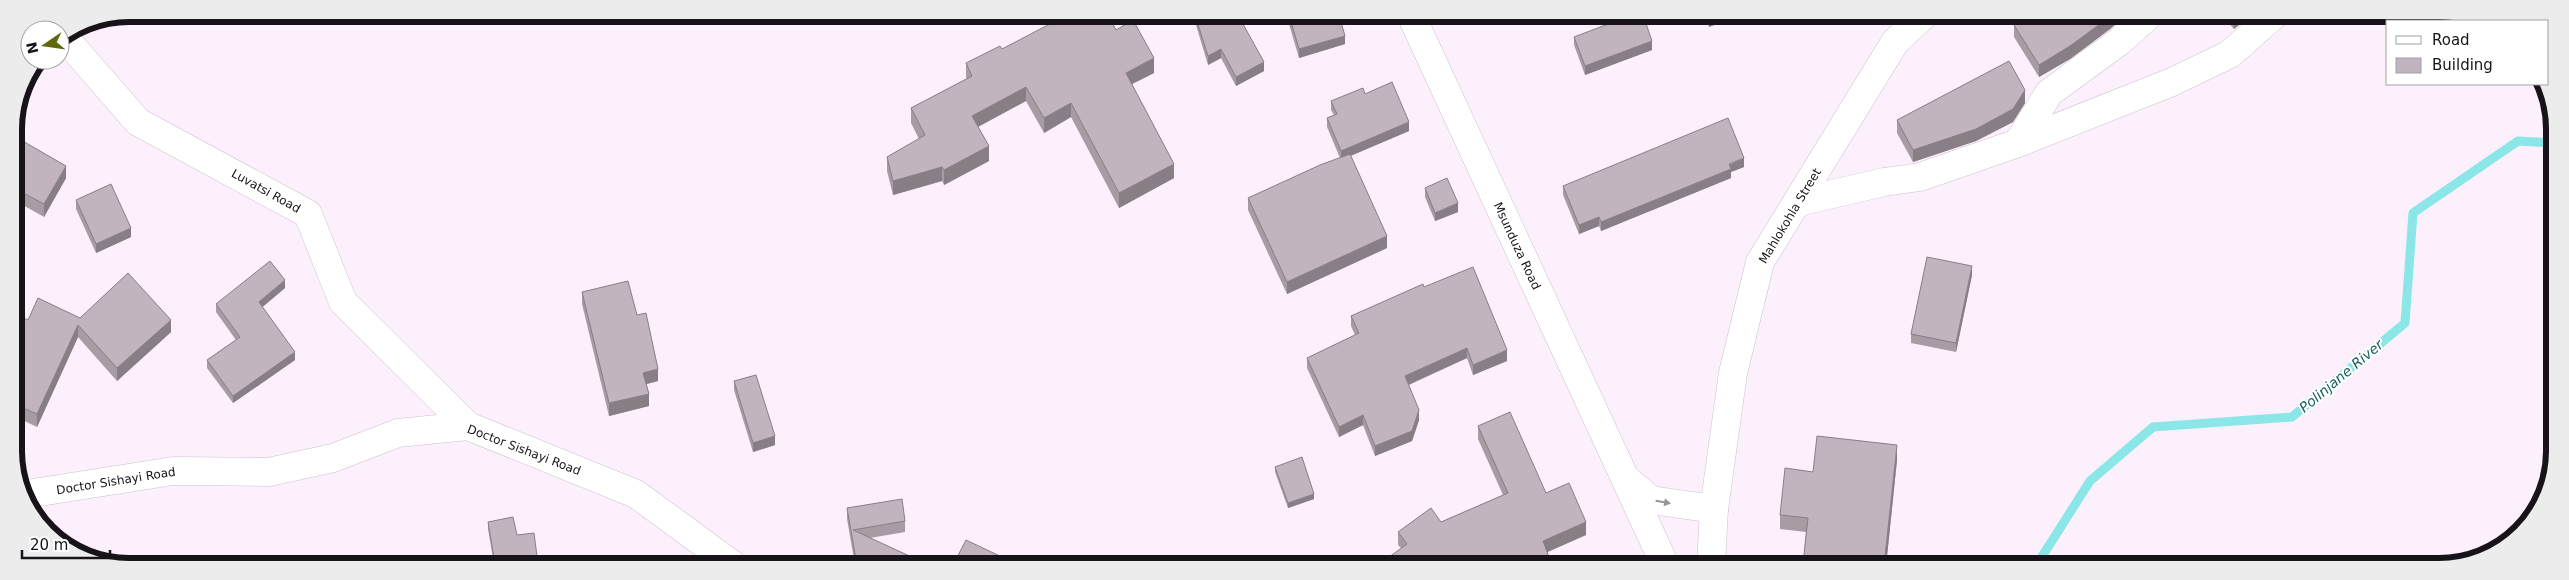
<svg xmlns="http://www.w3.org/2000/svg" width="2569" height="580" viewBox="0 0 2569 580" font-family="'DejaVu Sans',sans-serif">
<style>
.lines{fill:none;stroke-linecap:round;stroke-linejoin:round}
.stream{stroke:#8be6e8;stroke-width:9}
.minor-casing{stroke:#ccc1cd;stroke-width:29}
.minor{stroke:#fff;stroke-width:28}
.wall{fill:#a79ba4}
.shaded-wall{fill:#887e86}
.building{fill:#c2b4bf;stroke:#887e86}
.oneway{fill:#979597}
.labels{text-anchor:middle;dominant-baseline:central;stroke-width:4;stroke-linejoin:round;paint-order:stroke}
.street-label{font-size:12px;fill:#171318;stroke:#fff}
.water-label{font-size:14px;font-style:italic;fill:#156263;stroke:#fff}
.rim{fill:none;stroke:#171318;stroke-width:6}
</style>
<rect width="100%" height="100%" fill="#fcf0fd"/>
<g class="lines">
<!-- stream -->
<polyline class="stream" points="2036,566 2090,481 2153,427 2292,417 2405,323 2413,213 2518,141 2553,143"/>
<!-- minor casing -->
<g class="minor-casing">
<g id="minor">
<polyline points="1411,15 1665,565"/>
<polyline points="64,37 138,122 308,214 343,302 468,426"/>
<polyline points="2018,143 2049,93 2120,41 2148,16"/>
<polyline points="1798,202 1884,182 1920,177 2018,143 2172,82 2230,54 2273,16"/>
<polyline points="1626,479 1651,500 1714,509"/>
<polyline points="27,494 173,471 269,472 333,458 398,433 468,426 636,494 733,565"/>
<polyline points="1711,565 1714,509 1733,373 1760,262 1895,42 1924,15"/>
</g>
</g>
<!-- minor -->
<use href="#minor" class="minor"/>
</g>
<!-- wall -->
<g class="wall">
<polygon points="1193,15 1238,15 1264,71 1236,86 1221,58 1208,65"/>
<polygon points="1289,15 1345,44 1299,58 1289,24"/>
<polygon points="1705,15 1740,15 1709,27"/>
<polygon points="2029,16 2125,16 2110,29 2070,59 2039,77 2014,37 2014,25"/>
<polygon points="2222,16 2250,16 2234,29"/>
<polygon points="1116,30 1154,73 1132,84 1174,178 1119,208 1071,117 1044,133 1026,101 978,127 989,161 944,185 942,181 893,195 887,171 887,157 919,139 911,123 911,108 967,79 966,77 966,63 1002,49"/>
<polygon points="1574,37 1652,50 1585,75 1574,45"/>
<polygon points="1365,94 1409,131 1350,156 1387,248 1287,294 1248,210 1248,198 1340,158 1327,127 1327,118 1334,115 1331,110 1331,101"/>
<polygon points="2025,103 2013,122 1976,141 1913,162 1897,133 1897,120"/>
<polygon points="14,136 66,178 44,217 14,200"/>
<polygon points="1744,167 1731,172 1731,178 1601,231 1599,226 1579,234 1563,195 1563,186"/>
<polygon points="1425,188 1458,212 1435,221 1425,197"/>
<polygon points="76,200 131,237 96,253 76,209"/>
<polygon points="1972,275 1956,352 1911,343 1911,334"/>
<polygon points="1424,287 1507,361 1473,375 1467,358 1409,385 1419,420 1412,441 1375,456 1363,425 1339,437 1307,368 1307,358 1355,335 1351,326 1351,316"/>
<polygon points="285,288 262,307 295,360 233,403 207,368 207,360 236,340 216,312 216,304"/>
<polygon points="582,292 637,315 658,381 646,384 649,406 609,416 582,304"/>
<polygon points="15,314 28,320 80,318 171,332 117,381 78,337 37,427 16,417"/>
<polygon points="734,381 775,445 753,452 734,390"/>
<polygon points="1478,426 1546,493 1586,535 1547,552 1401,548 1398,545 1398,532 1441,522 1503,495 1478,439"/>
<polygon points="1897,460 1886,566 1803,565 1806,532 1780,529 1780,515 1813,472"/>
<polygon points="1275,467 1314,499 1288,508 1275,472"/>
<polygon points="847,508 905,521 905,532 870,538 929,565 855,565 847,519"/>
<polygon points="488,522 517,535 538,564 494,564 488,529"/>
</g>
<!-- shaded-wall -->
<g class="shaded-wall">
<polygon points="1716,15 1740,15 1709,27 1709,18"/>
<polygon points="2111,16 2125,16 2110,29 2070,59 2039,77 2039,65"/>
<polygon points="2236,16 2250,16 2234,29 2234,17"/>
<polygon points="1345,36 1345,44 1299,58 1299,49"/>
<polygon points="1652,41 1652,50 1585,75 1585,66"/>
<polygon points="1221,49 1221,58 1208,65 1208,56"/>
<polygon points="1154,58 1154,73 1126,87 1126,73"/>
<polygon points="1264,62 1264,71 1236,86 1236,77"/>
<polygon points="1026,87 1026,101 972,130 972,116"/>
<polygon points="2025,90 2025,103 2013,122 1976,141 1913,162 1913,150"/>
<polygon points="1071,103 1071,117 1044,133 1044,118"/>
<polygon points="1409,122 1409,131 1341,160 1341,151"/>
<polygon points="989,146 989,161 944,185 944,170"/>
<polygon points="1744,158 1744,167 1731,172 1731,178 1601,231 1601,222"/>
<polygon points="1174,164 1174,178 1119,208 1119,193"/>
<polygon points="66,166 66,178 44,217 44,204"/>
<polygon points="942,167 942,181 893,195 893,181"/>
<polygon points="1458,203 1458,212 1435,221 1435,213"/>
<polygon points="1599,217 1599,226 1579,234 1579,225"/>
<polygon points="131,228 131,237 96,253 96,244"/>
<polygon points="1387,236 1387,248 1287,294 1287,282"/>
<polygon points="1972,266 1972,275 1956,352 1956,343"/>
<polygon points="285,280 285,288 259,310 259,302"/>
<polygon points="171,320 171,332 117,381 117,368"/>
<polygon points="78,325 78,337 37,427 37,414"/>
<polygon points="1467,348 1467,358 1405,386 1405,376"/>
<polygon points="1507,350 1507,361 1473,375 1473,365"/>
<polygon points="295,352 295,360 233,403 233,396"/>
<polygon points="658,369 658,381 643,385 643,373"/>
<polygon points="649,394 649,406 609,416 609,403"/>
<polygon points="1419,410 1419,420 1412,441 1375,456 1375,446"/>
<polygon points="1363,415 1363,425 1339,437 1339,427"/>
<polygon points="775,436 775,445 753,452 753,443"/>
<polygon points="1897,445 1897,460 1886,566 1884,566"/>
<polygon points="1314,494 1314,499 1288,508 1288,503"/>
<polygon points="1586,522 1586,535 1543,554 1543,541"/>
</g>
<!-- building -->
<g class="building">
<polygon points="1067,15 1108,15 1116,30 1133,20 1154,58 1126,73 1174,164 1119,193 1071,103 1044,118 1026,87 972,116 989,146 944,170 942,167 893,181 887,157 925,135 911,108 972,76 966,63 1000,46 1002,49"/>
<polygon points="1195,15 1238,15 1264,62 1236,77 1221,49 1208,56"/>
<polygon points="1289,15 1339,15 1345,36 1299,49"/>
<polygon points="1632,15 1643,15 1652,41 1585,66 1574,37"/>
<polygon points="1708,15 1716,15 1709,18"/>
<polygon points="2029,16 2111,16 2070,46 2039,65 2014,25"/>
<polygon points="2009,61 2025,90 2013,109 1976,129 1913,150 1897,120"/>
<polygon points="1392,82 1409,122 1341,151 1327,118 1337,114 1331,101 1363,88 1365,94"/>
<polygon points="1728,118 1744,158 1729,164 1731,169 1601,222 1599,217 1579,225 1563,186"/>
<polygon points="14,136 66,166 44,204 14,188"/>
<polygon points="1350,154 1387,236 1287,282 1248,198 1320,165"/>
<polygon points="1447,178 1458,203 1435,213 1425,188"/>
<polygon points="111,184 131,228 96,244 76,200"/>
<polygon points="1927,257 1972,266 1956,343 1911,334"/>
<polygon points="270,261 285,280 259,302 295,352 233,396 207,360 240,337 216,304"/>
<polygon points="1473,267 1507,350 1473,365 1467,348 1405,376 1419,410 1412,431 1375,446 1363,415 1339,427 1307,358 1359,333 1351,316 1423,284 1424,287"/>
<polygon points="128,273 171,320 117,368 78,325 37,414 16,405 15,314 28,320 38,298 80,318"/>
<polygon points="628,281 637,315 646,313 658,369 643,373 649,394 609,403 582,292"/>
<polygon points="756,375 775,436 753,443 734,381"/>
<polygon points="1510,412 1546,493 1569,483 1586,522 1543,541 1552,565 1378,565 1407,544 1398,532 1431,508 1441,522 1508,493 1478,426"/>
<polygon points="1817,436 1897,445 1884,566 1817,566 1803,564 1808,518 1780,515 1785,468 1813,472"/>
<polygon points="1302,457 1314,494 1288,503 1275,467"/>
<polygon points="902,499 905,521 853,530 929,565 857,565 847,508"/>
<polygon points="513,517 517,535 534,533 538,564 495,564 488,522"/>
<polygon points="966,540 1004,558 1003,565 953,565"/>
<polygon points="2140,555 2142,566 2129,566"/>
</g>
<!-- one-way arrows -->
<defs><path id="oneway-solid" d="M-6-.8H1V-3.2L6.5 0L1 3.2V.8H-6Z" transform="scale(1.25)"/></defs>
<use class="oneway" href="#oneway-solid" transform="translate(1663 502) rotate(10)"/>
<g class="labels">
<!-- street labels -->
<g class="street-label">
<text transform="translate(266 191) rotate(29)">Luvatsi Road</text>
<text transform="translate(1790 216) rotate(-59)">Mahlokohla Street</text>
<text transform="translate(1517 246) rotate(65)">Msunduza Road</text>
<text transform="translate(524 450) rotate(21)">Doctor Sishayi Road</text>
<text transform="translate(116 481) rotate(-9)">Doctor Sishayi Road</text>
</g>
<!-- water labels -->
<g class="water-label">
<text transform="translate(2341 376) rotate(-40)">Polinjane River</text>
</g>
</g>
<!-- crop -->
<path d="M0 0H2569V580H0ZM129 22H2439A107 107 0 0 1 2546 129V451A107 107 0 0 1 2439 558H129A107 107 0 0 1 22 451V129A107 107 0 0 1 129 22Z" fill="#ececed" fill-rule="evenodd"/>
<path class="rim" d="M129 22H2439A107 107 0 0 1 2546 129V451A107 107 0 0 1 2439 558H129A107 107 0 0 1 22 451V129A107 107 0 0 1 129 22Z"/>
<!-- legend -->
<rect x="2386" y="20" width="162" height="65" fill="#ffffff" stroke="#a2a1a3"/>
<rect x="2396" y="36" width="25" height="8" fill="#ffffff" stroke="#a2a1a3"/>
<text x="2432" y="45" font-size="15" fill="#171318">Road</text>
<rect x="2396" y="58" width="25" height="15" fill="#c2b4bf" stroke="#a2a1a3"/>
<text x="2432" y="70" font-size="15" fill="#171318">Building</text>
<!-- north arrow -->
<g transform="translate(45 45) rotate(257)"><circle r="24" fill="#ffffff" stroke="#a2a1a3"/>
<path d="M0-4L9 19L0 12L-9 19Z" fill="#60680b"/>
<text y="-8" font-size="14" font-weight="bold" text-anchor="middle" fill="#171318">N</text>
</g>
<!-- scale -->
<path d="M22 550v8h88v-8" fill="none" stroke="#171318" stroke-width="2.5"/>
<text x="30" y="550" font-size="15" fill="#171318" stroke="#ffffff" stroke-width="4" paint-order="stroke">20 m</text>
</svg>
